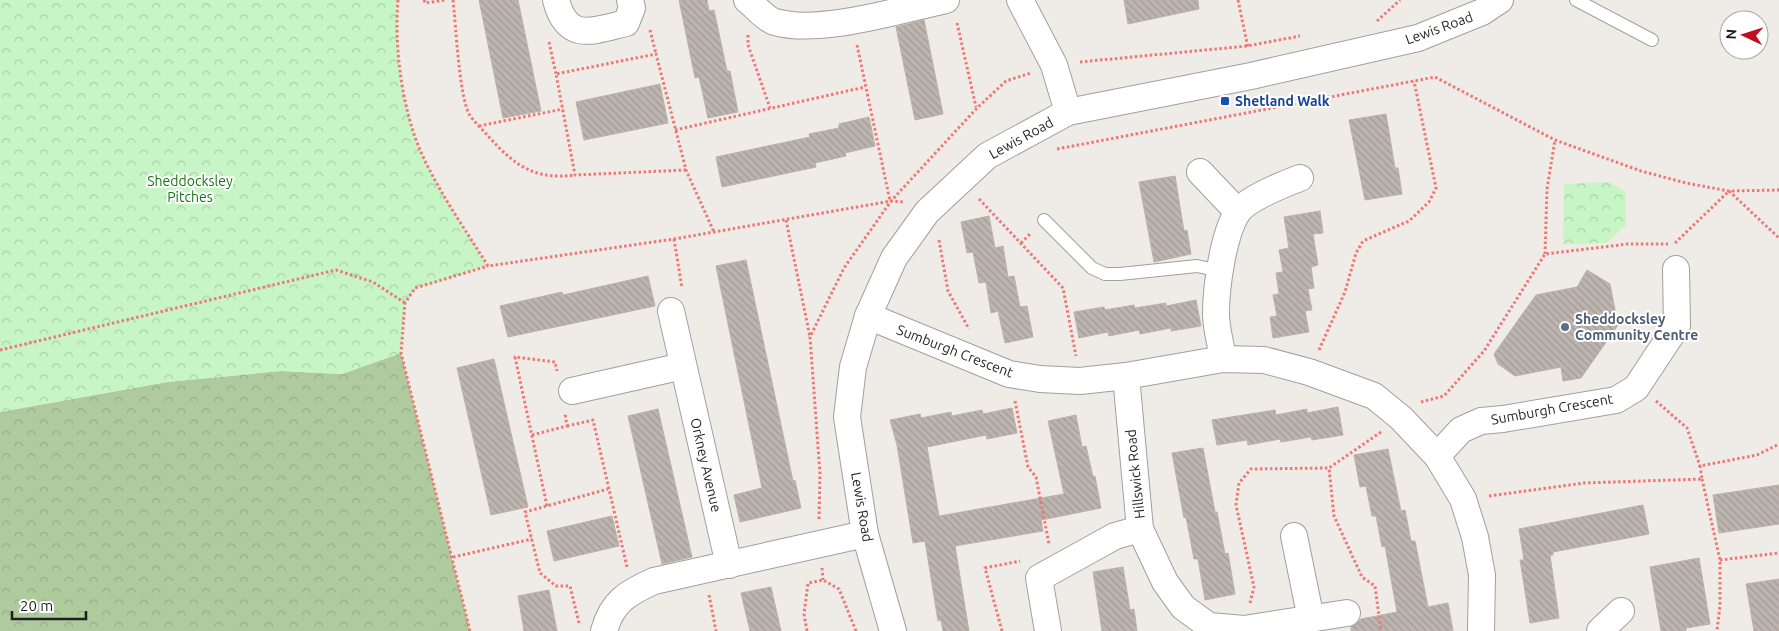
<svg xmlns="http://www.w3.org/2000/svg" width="1779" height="631" viewBox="0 0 1779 631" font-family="Ubuntu,sans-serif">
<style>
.forest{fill:url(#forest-crowns)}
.park{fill:url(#park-crowns)}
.building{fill:url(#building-back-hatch);stroke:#bfb1a9}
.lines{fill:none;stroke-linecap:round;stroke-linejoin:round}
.service-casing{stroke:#a0a0a0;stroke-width:14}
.minor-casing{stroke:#a0a0a0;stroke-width:28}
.path{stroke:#ef7877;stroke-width:3;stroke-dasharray:2.5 2.5;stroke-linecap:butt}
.service{stroke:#fff;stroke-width:12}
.minor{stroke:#fff;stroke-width:26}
.transit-dot{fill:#1a4fb4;stroke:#fff;stroke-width:2}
.service-dot{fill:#5c6f8a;stroke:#fff;stroke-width:2}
.labels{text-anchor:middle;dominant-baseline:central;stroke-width:4;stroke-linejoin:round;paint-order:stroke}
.street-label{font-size:14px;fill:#1f1f1f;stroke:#fff}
.transit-label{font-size:14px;font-weight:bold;fill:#164399;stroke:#fff;text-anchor:start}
.park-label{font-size:14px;fill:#157614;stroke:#fff}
.service-label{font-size:14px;font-weight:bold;fill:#4e5e75;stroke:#fff;text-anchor:start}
</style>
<defs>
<pattern id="forest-crowns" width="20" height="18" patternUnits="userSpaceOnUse" patternTransform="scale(1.25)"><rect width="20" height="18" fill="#afcb9e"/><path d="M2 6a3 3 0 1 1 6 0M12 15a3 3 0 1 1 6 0" fill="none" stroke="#96ae88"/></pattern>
<pattern id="park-crowns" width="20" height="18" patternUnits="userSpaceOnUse" patternTransform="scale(1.25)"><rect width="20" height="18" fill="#c7f5c6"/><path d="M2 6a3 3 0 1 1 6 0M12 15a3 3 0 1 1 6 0" fill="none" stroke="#aad2aa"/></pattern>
<pattern id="building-back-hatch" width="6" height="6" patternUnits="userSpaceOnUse" patternTransform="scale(1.25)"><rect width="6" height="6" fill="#bcb4af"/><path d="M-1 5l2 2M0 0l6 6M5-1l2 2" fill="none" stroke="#a19a96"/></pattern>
</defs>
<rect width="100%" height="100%" fill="#efebe6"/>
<!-- forest -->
<polygon class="forest" points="401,353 470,631 0,631 0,412 167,382 281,371 342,374"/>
<!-- park -->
<g class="park">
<path d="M0 0H398C394 47 402 107 420 150 438 191 465 229 488 266L415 289 405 303 401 353 342 374 281 371 167 382 0 412Z"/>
<polygon points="1609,182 1625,192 1626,225 1607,243 1563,244 1564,184"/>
</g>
<!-- building -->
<g class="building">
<polygon points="479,0 518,0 541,111 503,118"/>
<polygon points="679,0 707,0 709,11 714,10 727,71 730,71 738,112 708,118 699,77 695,78"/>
<polygon points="1124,0 1198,0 1199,9 1128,24"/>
<polygon points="924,20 943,114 915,120 896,27"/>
<polygon points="660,84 668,123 584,140 576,102"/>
<polygon points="1386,114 1395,168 1398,168 1402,194 1365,200 1349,120"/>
<polygon points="869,117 875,146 845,153 846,156 815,163 816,167 722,187 716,157 810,137 809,134 839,128 839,124"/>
<polygon points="1175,176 1184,231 1187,230 1191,254 1154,262 1139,182"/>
<polygon points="1320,211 1323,233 1313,234 1318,265 1311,267 1314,288 1308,289 1312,310 1305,311 1309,332 1273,338 1270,317 1277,316 1273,295 1279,294 1276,273 1283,272 1279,250 1289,248 1284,217"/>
<polygon points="989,216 995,248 1003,246 1008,277 1014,276 1020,307 1027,306 1033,337 1005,343 998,311 991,313 986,282 979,283 973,252 967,253 961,222"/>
<polygon points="746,260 793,481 795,480 801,508 740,522 734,495 762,488 716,266"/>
<polygon points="1587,270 1610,284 1618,325 1581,378 1563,381 1561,367 1515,376 1498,364 1494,354 1536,295 1577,287"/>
<polygon points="648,276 655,306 508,337 500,306 562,292 563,295"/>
<polygon points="1196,300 1201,326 1171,331 1171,328 1140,334 1139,330 1109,336 1108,332 1079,338 1074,312 1104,307 1105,310 1134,305 1135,308 1166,303 1166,306"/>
<polygon points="494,359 528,507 491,515 457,368"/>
<polygon points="1338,407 1343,435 1312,440 1311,437 1281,442 1280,439 1248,445 1247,440 1217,445 1212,420 1275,410 1276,415 1307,409 1307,413"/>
<polygon points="1012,408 1017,433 987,439 986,435 927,447 939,516 1064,494 1048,421 1076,415 1082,447 1086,446 1093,477 1095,476 1101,508 1041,520 1043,531 955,546 969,631 943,631 941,620 938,621 925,541 913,543 897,445 890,420 920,414 921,418 951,412 952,416 982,410 983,414"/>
<polygon points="658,409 692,557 662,564 628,416"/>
<polygon points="1203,448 1215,512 1217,512 1225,554 1228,553 1235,594 1205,600 1198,559 1194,559 1186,517 1184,518 1172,453"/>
<polygon points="1388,449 1401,511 1405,510 1411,541 1415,541 1428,607 1448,603 1453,631 1351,631 1351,627 1361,619 1397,612 1385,546 1382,547 1376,516 1372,516 1366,486 1360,487 1354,455"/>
<polygon points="1779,485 1779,524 1719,533 1713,495"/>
<polygon points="1643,505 1649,534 1553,552 1553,555 1550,555 1559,618 1530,623 1520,560 1524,560 1519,529"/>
<polygon points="612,516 619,546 554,561 547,531"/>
<polygon points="1699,558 1710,624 1686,628 1686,631 1661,631 1650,567"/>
<polygon points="1123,567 1130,610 1134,609 1137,631 1102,631 1093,572"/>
<polygon points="1779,579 1779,631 1754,631 1746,584"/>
<polygon points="771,587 781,631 750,631 741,593"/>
<polygon points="549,590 557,631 524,631 518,596"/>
</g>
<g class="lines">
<!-- service casing -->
<g class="service-casing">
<g id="service">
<polyline points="1576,0 1652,40"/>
<polyline points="1044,220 1092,268 1105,274 1120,274 1197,266 1220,271"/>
</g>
</g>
<!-- minor casing -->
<g class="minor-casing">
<g id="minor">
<path d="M556 0C567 43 593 31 626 23L632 8 630 0"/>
<path d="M747 0C755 6 765 19 775 22 820 35 899 10 946 0"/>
<polyline points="1020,0 1054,65 1068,112"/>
<polyline points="1200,172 1238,212"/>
<polyline points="671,311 729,565"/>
<polyline points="868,316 1009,374 1040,379 1080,381 1126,376 1223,359 1264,360 1309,372 1374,396 1401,418 1437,456 1463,499 1475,537 1482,575 1481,631"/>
<path d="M1223 359C1221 344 1216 329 1216 314 1216 287 1223 236 1237 213 1246 199 1284 184 1300 178"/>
<polyline points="1126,376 1140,529 1165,582 1183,607 1209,626 1244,629 1347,613"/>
<polyline points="572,391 683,366"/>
<polyline points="1437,456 1461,430 1481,421 1503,419 1616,400 1636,388 1677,326 1676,269"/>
<polyline points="1294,536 1311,619"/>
<path d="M604 631C612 602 627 593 654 581L865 534"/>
<polyline points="893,631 865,534 847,417 853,367 868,316 894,258 927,212 987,156 1068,112 1251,76 1418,38 1482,12 1500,0"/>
<polyline points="1048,631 1039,578 1115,536 1140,529"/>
<polyline points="1600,631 1621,611"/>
</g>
</g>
<!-- path -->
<g class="path">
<path d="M398 0C394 47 402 107 420 150 438 191 465 229 488 266L674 239 891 201 903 202"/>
<polyline points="424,0 425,3 446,0"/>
<path d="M453 0C456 26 459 94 469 114 474 122 483 130 489 137 515 166 535 180 575 175"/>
<polyline points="1238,0 1248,48"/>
<polyline points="1377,21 1400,0"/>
<polyline points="957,23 976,107"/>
<polyline points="650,30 656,54"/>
<polyline points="748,35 748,45 770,108"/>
<polyline points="549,42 556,74"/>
<polyline points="857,45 890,201"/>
<polyline points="1080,62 1247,46 1300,36"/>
<polyline points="479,126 563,109"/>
<polyline points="675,130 865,87"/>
<polyline points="1057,149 1435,77 1555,140 1641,171 1686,183 1729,191 1779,190"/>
<polyline points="686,170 575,175 556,74 656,54 686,170 714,232"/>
<polyline points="979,199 1063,288 1076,356"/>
<polyline points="786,220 810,337"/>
<polyline points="674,239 682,288"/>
<polyline points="939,240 948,291 969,329"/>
<polyline points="1021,243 1031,233"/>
<polyline points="1675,243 1729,191 1779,238"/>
<polyline points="1545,254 1547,189 1555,140"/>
<polyline points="0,350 336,270 373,282 405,303"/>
<polyline points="1319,350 1345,292 1356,253 1363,241 1409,221 1429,202 1436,188 1414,81"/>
<polyline points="1015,401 1028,467 1036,477 1049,544"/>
<polyline points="1656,401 1687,428 1700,466"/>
<polyline points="1421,402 1444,396 1484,351 1545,254 1628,244 1668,244"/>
<polyline points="567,426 593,420 627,567"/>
<polyline points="1381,432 1329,468 1334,516 1362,577 1375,586 1381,631"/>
<polyline points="532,435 567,426 565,414"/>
<polyline points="1702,479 1720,560 1720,605 1717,631"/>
<polyline points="1489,496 1584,483 1702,479 1700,466 1757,455 1779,444"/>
<polyline points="547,506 515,357 555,362 557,371"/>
<polyline points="819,519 820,474 810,337 844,268 891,201 977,108 1006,81 1031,73"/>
<polyline points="453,557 532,539"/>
<polyline points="1720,560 1779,553"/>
<polyline points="822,568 823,580"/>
<polyline points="709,595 716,631"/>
<polyline points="1250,603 1254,587 1236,505 1239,483 1251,469 1329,468"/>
<polyline points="579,623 570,586 556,586 540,573 525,512 608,489"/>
<polyline points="470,631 401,353 405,303 415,288 488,266"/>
<polyline points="807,631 804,614 808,583 823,580 839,589 856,631"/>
<polyline points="1002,631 985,568 1020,561"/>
</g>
<!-- service -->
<use href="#service" class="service"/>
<!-- minor -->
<use href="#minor" class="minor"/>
</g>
<!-- markers -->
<rect class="transit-dot" x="1220" y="96" width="10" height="10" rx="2.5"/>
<circle class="service-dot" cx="1565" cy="327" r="5"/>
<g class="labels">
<!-- street labels -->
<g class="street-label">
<text transform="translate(1439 28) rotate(-20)">Lewis Road</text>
<text transform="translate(1021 138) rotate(-29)">Lewis Road</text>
<text transform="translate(955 351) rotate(21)">Sumburgh Crescent</text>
<text transform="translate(1552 409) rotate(-10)">Sumburgh Crescent</text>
<text transform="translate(706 465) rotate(77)">Orkney Avenue</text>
<text transform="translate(1135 474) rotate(-96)">Hillswick Road</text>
<text transform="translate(862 507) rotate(80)">Lewis Road</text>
</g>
<!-- transit labels -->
<g class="transit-label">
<text x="1235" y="101">Shetland Walk</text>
</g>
<!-- park labels -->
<g class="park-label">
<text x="190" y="181">Sheddocksley<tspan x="190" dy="16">Pitches</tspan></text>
</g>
<!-- service labels -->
<g class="service-label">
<text x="1575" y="319">Sheddocksley<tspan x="1575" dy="16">Community Centre</tspan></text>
</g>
</g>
<!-- north arrow -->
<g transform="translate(1744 35) rotate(274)"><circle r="24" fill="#ffffff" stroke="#a5a5a5"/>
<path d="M0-4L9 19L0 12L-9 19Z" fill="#be0f1f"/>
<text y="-8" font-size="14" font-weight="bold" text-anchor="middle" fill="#1f1f1f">N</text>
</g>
<!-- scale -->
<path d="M12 611v8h74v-8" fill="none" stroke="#1f1f1f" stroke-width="2.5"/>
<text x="20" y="611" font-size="15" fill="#1f1f1f" stroke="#ffffff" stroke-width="4" paint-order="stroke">20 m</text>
</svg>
